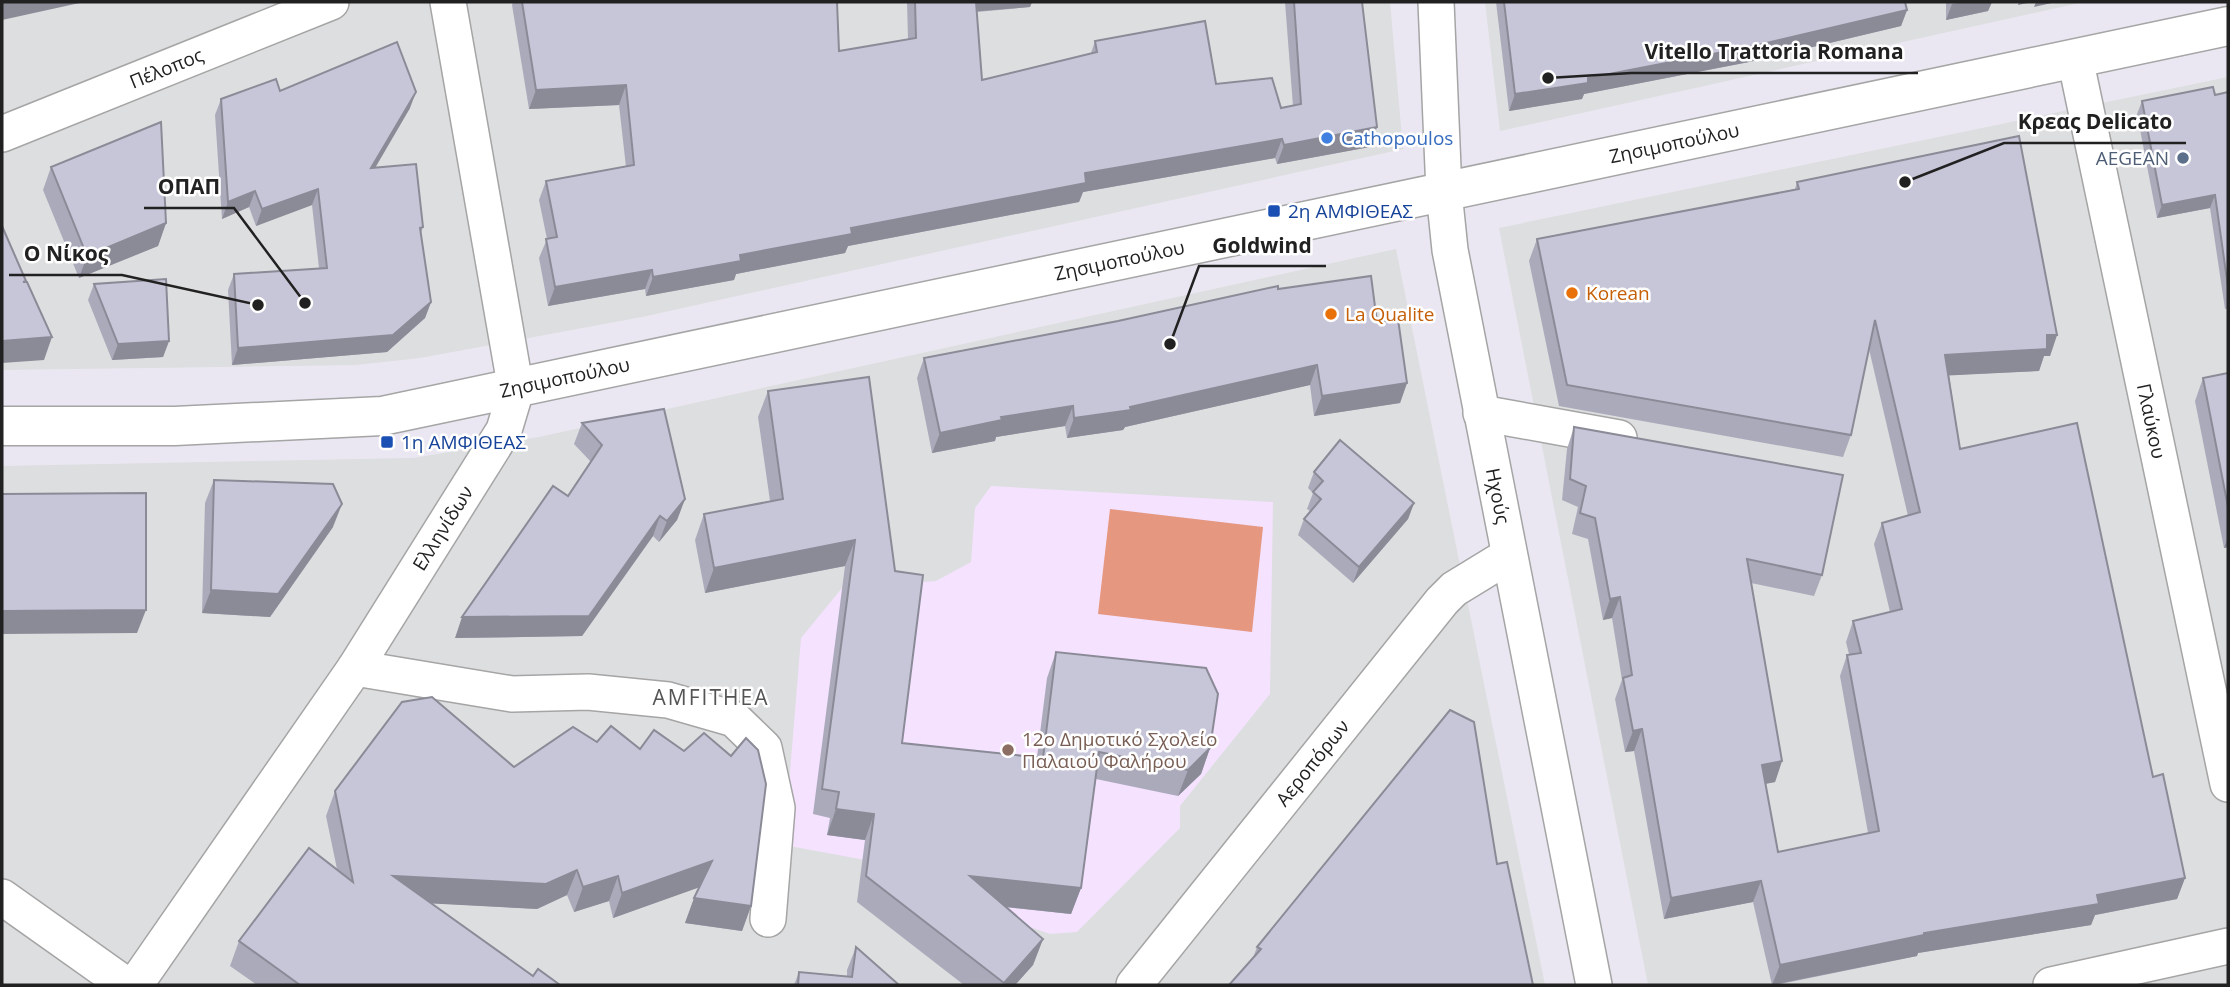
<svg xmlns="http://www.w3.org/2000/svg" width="2230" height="987" viewBox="0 0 2230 987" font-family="'Open Sans',sans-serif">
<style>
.residential{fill:#dddedf}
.education{fill:#f4e2ff}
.pitch{fill:#e59780}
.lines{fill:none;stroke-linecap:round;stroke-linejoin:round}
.minor-casing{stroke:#a5a5a5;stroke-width:38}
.tertiary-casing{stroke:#a5a5a5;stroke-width:41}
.minor{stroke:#fff;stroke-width:35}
.tertiary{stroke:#fff;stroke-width:38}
.wall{fill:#abaabb}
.shaded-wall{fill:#8b8b98}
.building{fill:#c7c6d9;stroke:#8b8b98;stroke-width:2}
.shop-dot{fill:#3f7fe0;stroke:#fff;stroke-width:2.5}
.service-dot{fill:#5c6f8a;stroke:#fff;stroke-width:2.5}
.transit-dot{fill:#1a4fb4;stroke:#fff;stroke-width:2.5}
.food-dot{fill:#e8710a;stroke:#fff;stroke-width:2.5}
.education-dot{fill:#8d6e63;stroke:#fff;stroke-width:2.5}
.labels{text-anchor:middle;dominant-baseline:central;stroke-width:5;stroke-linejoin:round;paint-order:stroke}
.street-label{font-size:19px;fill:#212121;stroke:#fff}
.shop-label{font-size:19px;fill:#366cbe;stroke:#fff;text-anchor:start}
.service-label{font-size:19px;fill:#4e5e75;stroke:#fff;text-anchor:end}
.transit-label{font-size:19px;fill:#164399;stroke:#fff;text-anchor:start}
.food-label{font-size:19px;fill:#c56008;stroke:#fff;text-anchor:start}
.education-label{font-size:19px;fill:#785e54;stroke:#fff;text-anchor:start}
.neighbourhood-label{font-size:21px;letter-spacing:2px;fill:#545454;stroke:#fff}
.leader{fill:none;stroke:#212121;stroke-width:2.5}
.callout-dot{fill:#212121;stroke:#fff;stroke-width:2.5}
.callout-label{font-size:21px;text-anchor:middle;font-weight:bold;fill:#212121;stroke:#fff;stroke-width:5;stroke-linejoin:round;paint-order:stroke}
</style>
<rect width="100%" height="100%" fill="#eae7f2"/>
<!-- residential -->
<g class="residential">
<polygon points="2,2 1390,2 1403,149 642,317 420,358 356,365 2,370"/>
<polygon points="1485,2 2084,2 1500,131"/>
<polygon points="2228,77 2228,985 1648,985 1499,228"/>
<polygon points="1396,249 1545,985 2,985 2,466 414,458 539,437"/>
</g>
<!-- education -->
<polygon class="education" points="991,486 1273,502 1270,694 1180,806 1180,828 1077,932 1050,934 1027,926 941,874 784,845 801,638 842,588 936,581 971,562 975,508"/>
<!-- pitch -->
<polygon class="pitch" points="1110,509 1263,527 1252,632 1098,614"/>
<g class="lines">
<!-- minor casing -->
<g class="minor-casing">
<g id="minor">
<path id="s1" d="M1436 2 1444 192 1450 250 1594 985"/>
<path id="s2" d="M2075 58 2228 784"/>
<path id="s3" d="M2 134 331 2"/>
<polyline points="1481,413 1619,438"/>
<polyline points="355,668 512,694 588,692 668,700 734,719 764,748 777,808 768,919"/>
<polyline points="2,897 126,985"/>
<path id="s4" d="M135 985 355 668 504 430 516 390 448 2"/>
<path id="s5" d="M1134 985 1442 601 1454 589 1508 556"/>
<polyline points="2051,985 2228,946"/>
</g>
</g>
<!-- tertiary casing -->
<g class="tertiary-casing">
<g id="tertiary">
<path id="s6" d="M2 426H175L382 416 2228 26"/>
</g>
</g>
<!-- minor -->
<use href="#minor" class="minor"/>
<!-- tertiary -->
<use href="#tertiary" class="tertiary"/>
</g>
<!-- wall -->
<g class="wall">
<polygon points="513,2 837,2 839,51 908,39 907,2 1032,2 1030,7 977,12 982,80 1091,53 1095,41 1281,108 1293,106 1285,2 1362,2 1377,127 1370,147 1277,164 1275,158 1083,192 1079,202 848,246 845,253 736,274 734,280 646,296 645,289 548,306 539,258 547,239 539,200 546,181 626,167 619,105 529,109 512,5"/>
<polygon points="1496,2 1905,2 1907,10 1901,26 1749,62 1584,94 1582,99 1509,111"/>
<polygon points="1946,2 1992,2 1988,11 1946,20"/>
<polygon points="280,91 410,108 375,168 423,227 421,233 431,302 425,318 387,352 232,365 228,290 234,274 319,268 312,205 256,226 249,207 222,219 215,115 221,99"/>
<polygon points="2228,92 2228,309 2225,309 2210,208 2157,218 2137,114 2142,101 2215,95"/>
<polygon points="51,167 166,223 158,246 79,278 43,190"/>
<polygon points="1797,182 2057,335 2050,356 2044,356 2039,371 1949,375 1960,449 2153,777 2185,878 2177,899 2095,915 2091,925 1918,953 1917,956 1775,985 1772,985 1753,902 1664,919 1634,751 1625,752 1615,699 1622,680 1612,618 1603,620 1588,539 1572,534 1578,507 1562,500 1567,449 1574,427 1822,575 1814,596 1751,583 1782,761 1775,782 1765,784 1778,852 1868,833 1840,676 1847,655 1849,654 1846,642 1853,621 1890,612 1874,544 1882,523 1908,516 1869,349 1851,435 1843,457 1559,406 1529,261 1537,239 1795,189"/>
<polygon points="94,284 169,341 163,357 112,360 88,300"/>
<polygon points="1278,289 1377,322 1407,383 1400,403 1314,416 1310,385 1125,427 1123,430 1067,438 1065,426 996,437 995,441 932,453 917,378 924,358 1118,321"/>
<polygon points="2228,373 2228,547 2224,548 2195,401 2203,378"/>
<polygon points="869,377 902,743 1037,757 1047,678 1056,652 1210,748 1201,774 1178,796 1096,779 1081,888 1071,914 1005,907 1043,939 1033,965 1015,985 964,985 857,902 865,840 827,835 830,818 813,814 845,566 705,593 695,540 704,514 770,501 758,417 768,391"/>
<polygon points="582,423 685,499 677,520 659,542 653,536 582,636 455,638 568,496 591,462 574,444"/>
<polygon points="1314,472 1414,503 1408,519 1353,583 1298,535 1304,519 1310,511 1307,509 1313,493 1308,488"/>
<polygon points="214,480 333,527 270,617 202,613 205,503"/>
<polygon points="514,767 751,906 742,931 685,923 699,887 613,918 609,901 574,912 567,895 537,909 431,903 533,976 560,985 257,985 230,966 239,941 337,869 326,816 335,791"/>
<polygon points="1497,864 1253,958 1257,947"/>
<polygon points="856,947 899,985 794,985 799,972 847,976 847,970"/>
</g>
<!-- shaded-wall -->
<g class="shaded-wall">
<polygon points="2,2 84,2 2,20"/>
<polygon points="973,2 1032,2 1030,7 969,12"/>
<polygon points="1963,2 1992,2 1988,11 1946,20 1952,4"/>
<polygon points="2019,2 2032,2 2018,5"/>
<polygon points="2036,2 2056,2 2034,7"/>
<polygon points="1907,10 1901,26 1749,62 1584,94 1582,99 1509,111 1515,94"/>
<polygon points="626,85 619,105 529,109 536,90"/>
<polygon points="416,92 410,108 365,185 371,168"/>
<polygon points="1377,127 1370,147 1277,164 1284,145"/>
<polygon points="1282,139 1275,158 1083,192 1079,202 848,246 845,253 736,274 734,280 646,296 653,277 740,255 851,228 1085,173"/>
<polygon points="318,189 312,205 256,226 262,209"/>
<polygon points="255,191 249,207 222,219 228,202"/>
<polygon points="2215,195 2210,208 2157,218 2162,205"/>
<polygon points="166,223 158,246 79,278 87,256"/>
<polygon points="652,270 645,289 548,306 555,287"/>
<polygon points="431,302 425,318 387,352 232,365 238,348"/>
<polygon points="2047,335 2057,335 2050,356 2044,356 2039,371 1938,376 1945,355"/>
<polygon points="52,337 44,360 2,363 2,341"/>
<polygon points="169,341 163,357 112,360 118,344"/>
<polygon points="1317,365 1310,385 1125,427 1123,430 1067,438 1074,418 1130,407"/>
<polygon points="1407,383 1400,403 1314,416 1322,396"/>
<polygon points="1073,406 1065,426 996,437 995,441 932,453 940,433 1001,417"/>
<polygon points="685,499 677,520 659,542 667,521"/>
<polygon points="1414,503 1408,519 1353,583 1359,567"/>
<polygon points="342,504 333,527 270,617 202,613 211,590"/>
<polygon points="660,516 653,536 582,636 455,638 462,617"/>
<polygon points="2228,537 2228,547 2224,548"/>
<polygon points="855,540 845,566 705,593 714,568"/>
<polygon points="1620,597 1612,618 1603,620 1610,599"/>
<polygon points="146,610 137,633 2,634 2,611"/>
<polygon points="1642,729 1634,751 1625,752 1633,731"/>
<polygon points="1210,748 1201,774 1178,796 1188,770"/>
<polygon points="1782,761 1775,782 1754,786 1762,765"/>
<polygon points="836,809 874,814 865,840 827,835"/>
<polygon points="712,861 703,886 613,918 622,893"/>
<polygon points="577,870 567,895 537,909 384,901 393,876"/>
<polygon points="618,876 609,901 574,912 583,887"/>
<polygon points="970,876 1081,888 1071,914 960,902"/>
<polygon points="2185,878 2177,899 2095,915 2091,925 1918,953 1917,956 1772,985 1780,965 2097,895"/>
<polygon points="1761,881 1753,902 1664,919 1671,898"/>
<polygon points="694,898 751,906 742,931 685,923"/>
<polygon points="1043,939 1033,965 1015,985 1003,985"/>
</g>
<!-- building -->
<g class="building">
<polygon points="522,2 837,2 839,51 916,38 915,2 976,2 982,80 1097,52 1095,41 1205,21 1216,84 1272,78 1281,108 1301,104 1294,2 1362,2 1377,127 1284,145 1282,139 1085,173 1086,183 851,228 852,234 740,255 741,261 653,277 652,270 555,287 546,239 557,237 546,181 634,165 626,85 536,90"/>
<polygon points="1504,2 1905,2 1907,10 1754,46 1588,78 1588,83 1515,94"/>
<polygon points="397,42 416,92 371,168 416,164 423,227 420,228 431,302 393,335 238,348 234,274 327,268 318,189 262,209 255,191 228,202 221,99 276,79 280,91"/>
<polygon points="2213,87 2215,95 2228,92 2228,287 2215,195 2162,205 2142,101"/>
<polygon points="161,122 166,223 87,256 51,167"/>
<polygon points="2019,136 2057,335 2047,335 2047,349 1945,355 1960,449 2077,423 2153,777 2163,774 2185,878 2097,895 2099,904 1924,933 1924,935 1780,965 1761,881 1671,898 1642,729 1633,731 1623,678 1632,675 1620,597 1610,599 1595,518 1580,513 1586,486 1570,479 1574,427 1843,475 1822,575 1747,559 1782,761 1762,765 1778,852 1879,831 1847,655 1861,653 1853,621 1902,609 1882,523 1920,512 1875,320 1851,435 1567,385 1537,239 1799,189 1797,182"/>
<polygon points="2,226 26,281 23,282 27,282 52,337 2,341"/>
<polygon points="1371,276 1377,322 1398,319 1407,383 1322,396 1317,365 1130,407 1131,410 1074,418 1073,406 1001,417 1002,420 940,433 924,358 1118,321 1278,286 1278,289"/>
<polygon points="166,279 169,341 118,344 94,284"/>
<polygon points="2228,373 2228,507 2203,378"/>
<polygon points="869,377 895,571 923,575 902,743 1043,758 1056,652 1206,668 1218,694 1210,748 1188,770 1099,752 1081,888 970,876 1043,939 1004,983 866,876 874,814 836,809 839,792 822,789 855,540 714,568 704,514 783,499 768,391"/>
<polygon points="664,409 685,499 667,521 660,516 589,616 462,617 553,486 568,496 602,445 582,423"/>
<polygon points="1340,440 1414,503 1359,567 1304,519 1321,499 1313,492 1323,481 1314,472"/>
<polygon points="214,480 333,484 342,504 278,594 211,590"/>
<polygon points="146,493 146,610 2,611 2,494"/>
<polygon points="432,697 514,767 573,727 597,742 611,726 640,749 654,730 684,751 704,733 731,756 746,738 758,750 766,784 751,906 694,898 712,861 622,893 618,876 583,887 577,870 546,884 393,876 533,976 538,969 560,985 300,985 239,941 309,848 353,882 335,791 402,702"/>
<polygon points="1450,710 1474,722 1497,864 1507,862 1533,985 1229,985 1261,949 1257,947"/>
<polygon points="856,947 899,985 798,985 799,972 852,977"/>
</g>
<!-- markers -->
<circle class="shop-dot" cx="1327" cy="138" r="7"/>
<circle class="service-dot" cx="2183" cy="158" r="7"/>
<g class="transit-dot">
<rect x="1267" y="204" width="14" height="14" rx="3.5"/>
<rect x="380" y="435" width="14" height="14" rx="3.5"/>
</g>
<g class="food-dot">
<circle cx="1572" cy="293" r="7"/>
<circle cx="1331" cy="314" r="7"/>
</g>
<circle class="education-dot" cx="1008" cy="750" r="7"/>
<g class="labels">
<!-- street labels -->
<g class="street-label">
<text stroke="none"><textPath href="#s3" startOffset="177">Πέλοπος</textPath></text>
<text stroke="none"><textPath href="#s6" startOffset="1701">Ζησιμοπούλου</textPath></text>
<text stroke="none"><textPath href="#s6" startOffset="1134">Ζησιμοπούλου</textPath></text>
<text stroke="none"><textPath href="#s6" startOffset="567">Ζησιμοπούλου</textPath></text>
<text stroke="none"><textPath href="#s2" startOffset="371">Γλαύκου</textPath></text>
<text stroke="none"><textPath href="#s1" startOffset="499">Ηχούς</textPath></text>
<text stroke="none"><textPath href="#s4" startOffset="551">Ελληνίδων</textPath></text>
<text stroke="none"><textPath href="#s5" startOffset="285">Αεροπόρων</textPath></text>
</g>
<!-- shop labels -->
<g class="shop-label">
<text x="1341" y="138">Cathopoulos</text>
</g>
<!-- service labels -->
<g class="service-label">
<text x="2169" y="158">AEGEAN</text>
</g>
<!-- transit labels -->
<g class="transit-label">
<text x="1288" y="211">2η ΑΜΦΙΘΕΑΣ</text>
<text x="401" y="442">1η ΑΜΦΙΘΕΑΣ</text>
</g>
<!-- food labels -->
<g class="food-label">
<text x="1586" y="293">Korean</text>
<text x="1345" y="314">La Qualite</text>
</g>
<!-- education labels -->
<g class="education-label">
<text x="1022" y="739">12ο Δημοτικό Σχολείο<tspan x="1022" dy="22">Παλαιού Φαλήρου</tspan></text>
</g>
<!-- neighbourhood labels -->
<g class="neighbourhood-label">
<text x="711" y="697">AMFITHEA</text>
</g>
</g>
<!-- callouts -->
<path class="leader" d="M1548 78L1631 73H1918M1905 182L2004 143H2186M305 303L234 208H144M1170 344L1199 266H1326M258 305L122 275H9"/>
<g class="callout-dot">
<circle cx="1548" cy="78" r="7"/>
<circle cx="1905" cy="182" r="7"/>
<circle cx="305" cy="303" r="7"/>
<circle cx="1170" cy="344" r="7"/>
<circle cx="258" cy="305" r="7"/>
</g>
<g class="callout-label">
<text x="1774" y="59">Vitello Trattoria Romana</text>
<text x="2095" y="129">Κρεας Delicato</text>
<text x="189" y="194">ΟΠΑΠ</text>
<text x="1262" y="253">Goldwind</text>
<text x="66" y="261">Ο Νίκος</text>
</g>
<!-- border -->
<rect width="2230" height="987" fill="none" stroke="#212121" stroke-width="7"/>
</svg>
